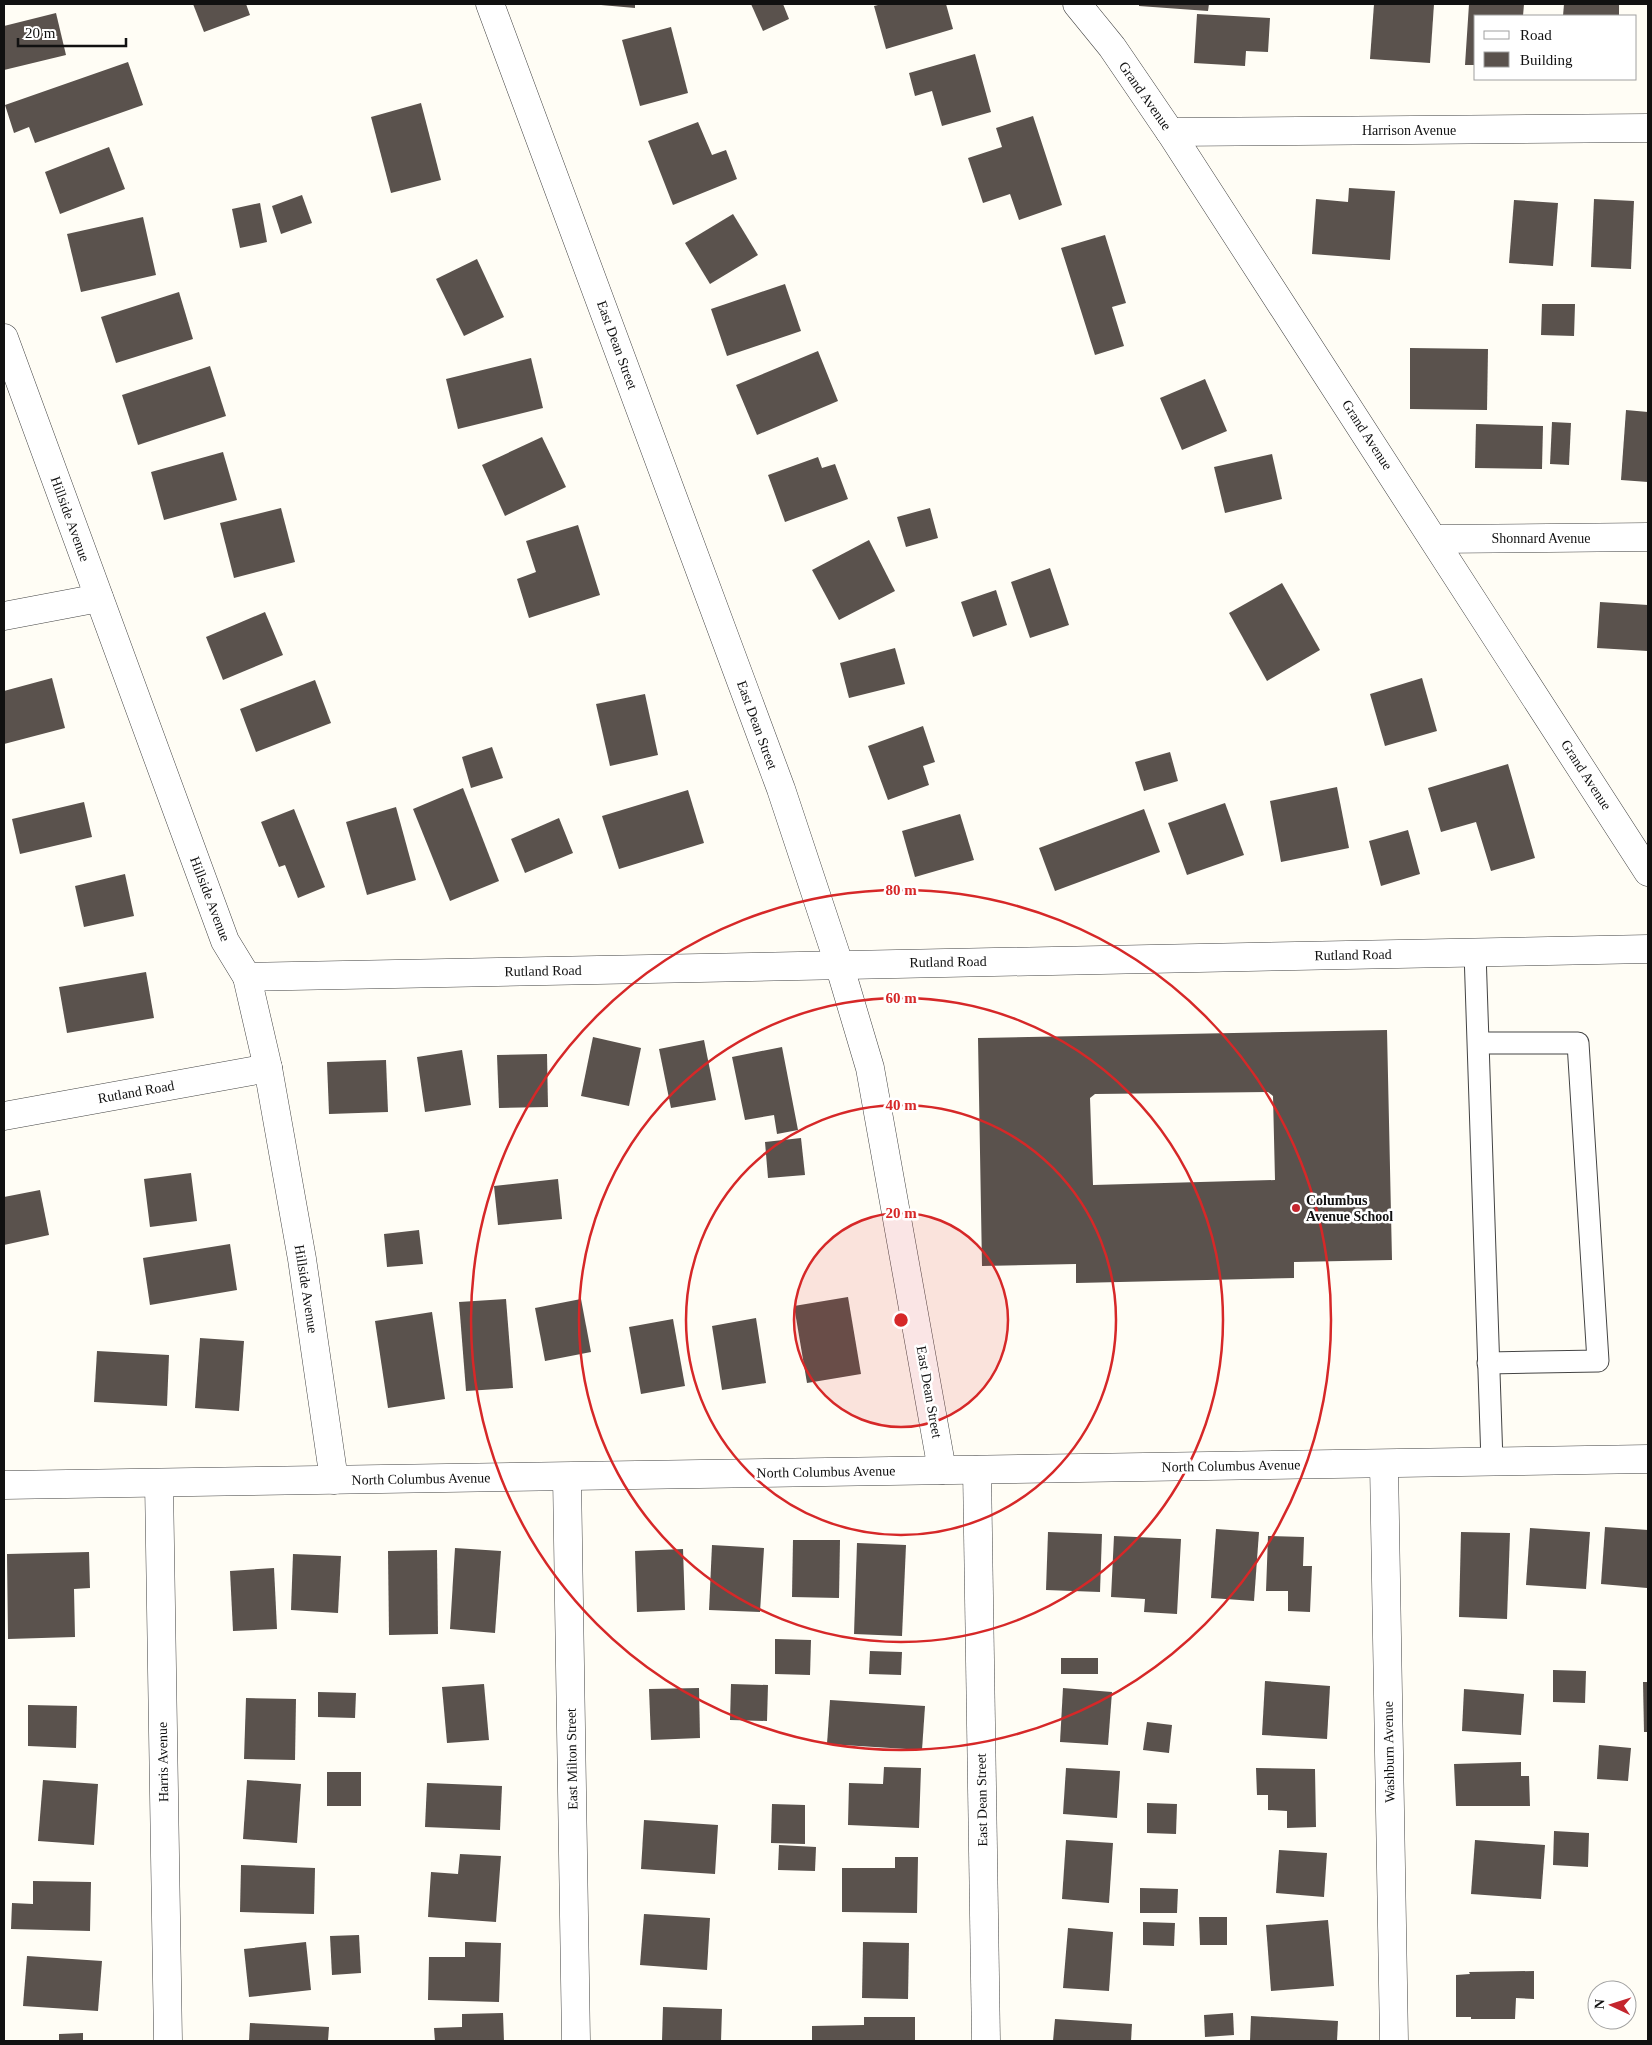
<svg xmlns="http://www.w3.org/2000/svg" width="1652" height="2045" viewBox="0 0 1652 2045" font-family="'Times New Roman',serif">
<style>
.building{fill:#5a524d;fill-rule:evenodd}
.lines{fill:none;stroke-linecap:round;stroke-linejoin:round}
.service-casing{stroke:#444;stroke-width:23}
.minor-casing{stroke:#444;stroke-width:29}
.tertiary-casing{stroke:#444;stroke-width:29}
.service{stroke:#fff;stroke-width:21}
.minor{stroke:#fff;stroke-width:28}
.tertiary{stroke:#fff;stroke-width:28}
.ring{fill:none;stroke:#d62828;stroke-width:2.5}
.poi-dot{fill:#c4262e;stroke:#fff;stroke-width:2}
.labels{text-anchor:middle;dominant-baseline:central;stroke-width:5;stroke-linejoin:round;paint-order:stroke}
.street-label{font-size:14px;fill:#111;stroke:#fff}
.poi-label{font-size:14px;font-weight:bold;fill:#111;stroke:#fff;text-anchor:start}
.centre{fill:#d62828;stroke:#fff;stroke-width:2.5}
.ring-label{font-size:15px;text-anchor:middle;font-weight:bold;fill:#d62828;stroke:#fff;stroke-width:5;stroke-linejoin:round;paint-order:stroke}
</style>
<rect width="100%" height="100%" fill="#fffdf5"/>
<!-- building -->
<g class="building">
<polygon points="193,4 246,4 250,15 204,32"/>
<polygon points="601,4 635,4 635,8 601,5"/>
<polygon points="751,4 783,4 789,19 763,31"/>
<polygon points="882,4 946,4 953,29 886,49 874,6"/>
<polygon points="1139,4 1209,4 1208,11 1139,6"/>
<polygon points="1374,4 1434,4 1430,63 1370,59"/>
<polygon points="1469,4 1524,4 1523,16 1476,16 1476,65 1465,65"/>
<polygon points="1564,4 1619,4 1619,16 1563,16"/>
<polygon points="56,13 66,55 4,70 4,26"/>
<polygon points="1197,14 1270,18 1268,52 1246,51 1245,66 1194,63"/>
<polygon points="671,27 688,93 640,106 622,40"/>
<polygon points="975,54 991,112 942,126 932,91 915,96 909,73"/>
<polygon points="128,62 143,105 35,143 29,127 14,133 5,105"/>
<polygon points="421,103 441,180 391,193 371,117"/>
<polygon points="1033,116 1062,205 1019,220 1010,194 983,203 968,158 1002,147 996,128"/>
<polygon points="698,122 712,155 726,150 737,179 673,205 648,141"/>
<polygon points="109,147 125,189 60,214 45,172"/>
<polygon points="1349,188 1395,191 1390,260 1312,254 1316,199 1348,202"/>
<polygon points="302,195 312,223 281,234 272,206"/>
<polygon points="1594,199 1634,201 1631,269 1591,267"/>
<polygon points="1514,200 1558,203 1553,266 1509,263"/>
<polygon points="260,203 267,242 240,248 232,209"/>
<polygon points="733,214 758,255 710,284 685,243"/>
<polygon points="143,217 156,275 81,292 67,234"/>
<polygon points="1105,235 1126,303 1112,307 1124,346 1095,355 1061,248"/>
<polygon points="477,259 504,317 464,336 436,279"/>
<polygon points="785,284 801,331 727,356 711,309"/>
<polygon points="179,292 193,339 116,363 101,317"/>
<polygon points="1542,304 1575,304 1574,336 1541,335"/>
<polygon points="1410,348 1488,349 1487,410 1410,409"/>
<polygon points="818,351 838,401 757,435 736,385"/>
<polygon points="531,358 543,408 458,429 446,379"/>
<polygon points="210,366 226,416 138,445 122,395"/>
<polygon points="1205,379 1227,431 1182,450 1160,398"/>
<polygon points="1626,410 1648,412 1648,482 1621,480"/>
<polygon points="1552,422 1571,423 1569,465 1550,464"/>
<polygon points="1476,424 1543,426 1542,469 1475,468"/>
<polygon points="542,437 566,487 505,516 482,465"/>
<polygon points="223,452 237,500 164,520 151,472"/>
<polygon points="1272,454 1282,499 1225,513 1214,467"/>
<polygon points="818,457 822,468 835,464 848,499 785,522 768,475"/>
<polygon points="281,508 295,562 234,578 220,523"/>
<polygon points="930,508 938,538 906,547 897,517"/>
<polygon points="578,525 600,595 529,618 517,579 536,572 526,541"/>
<polygon points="869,540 895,591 839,620 812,570"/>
<polygon points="1050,568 1069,625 1030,638 1011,582"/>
<polygon points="1282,583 1320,650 1267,681 1229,613"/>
<polygon points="996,590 1007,625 973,637 961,602"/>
<polygon points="1600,602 1648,605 1648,651 1597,648"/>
<polygon points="265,612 283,655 223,680 206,637"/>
<polygon points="895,648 905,684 849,698 840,663"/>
<polygon points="52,678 65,728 4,744 4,691"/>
<polygon points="1422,678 1437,731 1385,746 1370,694"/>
<polygon points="315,680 331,723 256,752 240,709"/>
<polygon points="645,694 658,755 610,766 596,704"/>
<polygon points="923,726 935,762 923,766 929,785 888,800 868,746"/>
<polygon points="492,747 503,778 471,788 462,757"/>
<polygon points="1170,752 1178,781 1144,791 1135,762"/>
<polygon points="1508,764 1535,858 1491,871 1476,822 1441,832 1428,788"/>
<polygon points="1337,787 1349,848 1281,862 1270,801"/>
<polygon points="463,788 499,881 450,901 413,809"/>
<polygon points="688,790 704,843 619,869 602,816"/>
<polygon points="84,802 92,837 20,854 12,819"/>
<polygon points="1225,803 1244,855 1187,875 1168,823"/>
<polygon points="396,807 416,880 367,895 346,822"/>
<polygon points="294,809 325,887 298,898 285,865 279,867 261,822"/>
<polygon points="1144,809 1160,852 1055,891 1039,848"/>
<polygon points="960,814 974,860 915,877 902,831"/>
<polygon points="559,818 573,853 525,873 511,839"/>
<polygon points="1408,830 1420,874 1381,886 1369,841"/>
<polygon points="125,874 134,916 84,927 75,886"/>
<polygon points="146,972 154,1018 67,1033 59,987"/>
<path d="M1387 1030 1392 1260 1294 1262V1278L1076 1283V1264L982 1266 978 1038ZM1268 1092 1273 1096 1275 1180 1093 1185 1090 1098 1095 1094Z"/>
<polygon points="593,1037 641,1048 629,1106 581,1096"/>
<polygon points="704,1040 716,1100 671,1108 659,1049"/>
<polygon points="782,1047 798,1130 777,1134 774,1115 745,1120 732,1057"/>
<polygon points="462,1050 471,1105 425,1112 417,1057"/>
<polygon points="547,1054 548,1107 499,1108 497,1055"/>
<polygon points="386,1060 388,1112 329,1114 327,1062"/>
<polygon points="801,1138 805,1175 768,1178 765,1142"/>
<polygon points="191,1173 197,1221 150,1227 144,1179"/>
<polygon points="558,1179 562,1219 498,1225 494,1186"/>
<polygon points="40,1190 49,1235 4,1245 4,1197"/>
<polygon points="419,1230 423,1264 387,1267 384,1234"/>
<polygon points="230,1244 237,1290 150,1305 143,1258"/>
<polygon points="848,1297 861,1374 807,1383 794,1306"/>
<polygon points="506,1299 513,1388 466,1391 459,1302"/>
<polygon points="581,1299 591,1352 545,1361 535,1308"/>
<polygon points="432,1312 445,1399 388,1408 375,1321"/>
<polygon points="756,1318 766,1383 722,1390 712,1326"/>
<polygon points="673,1319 685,1386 641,1394 629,1327"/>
<polygon points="200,1338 244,1341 239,1411 195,1408"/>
<polygon points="97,1351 169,1355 167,1406 94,1402"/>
<polygon points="1605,1527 1648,1530 1647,1588 1601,1584"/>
<polygon points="1530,1528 1590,1532 1586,1589 1526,1585"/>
<polygon points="1216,1529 1259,1532 1254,1601 1211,1598"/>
<polygon points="1048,1532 1102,1534 1100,1592 1046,1590"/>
<polygon points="1461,1532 1510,1533 1507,1619 1459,1617"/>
<polygon points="1114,1536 1181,1539 1177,1614 1144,1612 1145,1599 1111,1597"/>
<polygon points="1268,1536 1304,1537 1303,1566 1312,1566 1310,1612 1288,1611 1288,1591 1266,1591"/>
<polygon points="793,1540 840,1540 839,1598 792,1597"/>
<polygon points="857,1543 906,1545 902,1636 854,1634"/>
<polygon points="712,1545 764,1548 760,1612 709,1610"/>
<polygon points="455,1548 501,1551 495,1633 450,1629"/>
<polygon points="683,1549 685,1610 637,1612 635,1551"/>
<polygon points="437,1550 438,1634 389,1635 388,1551"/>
<polygon points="89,1552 90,1588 74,1589 75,1637 8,1639 7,1554"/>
<polygon points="293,1554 341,1556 338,1613 291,1610"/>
<polygon points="274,1568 277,1629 233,1631 230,1571"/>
<polygon points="775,1639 811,1640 810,1675 775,1674"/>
<polygon points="870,1651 902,1652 901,1675 869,1674"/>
<rect x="1061" y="1658" width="37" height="16"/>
<polygon points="1553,1670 1586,1671 1585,1703 1553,1702"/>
<polygon points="1265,1681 1330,1686 1327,1739 1262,1735"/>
<polygon points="1643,1682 1648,1682 1648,1732 1644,1732"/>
<polygon points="484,1684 489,1740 447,1743 442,1687"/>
<polygon points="731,1684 768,1685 767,1721 730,1720"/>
<polygon points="699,1688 700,1738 651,1740 649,1689"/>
<polygon points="1063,1688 1112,1692 1108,1745 1060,1742"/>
<polygon points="1464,1689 1524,1694 1521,1735 1462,1731"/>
<polygon points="318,1692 356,1693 355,1718 318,1717"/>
<polygon points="246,1698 296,1699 295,1760 244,1759"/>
<polygon points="830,1700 925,1706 922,1750 827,1744"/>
<polygon points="28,1705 77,1706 76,1748 28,1746"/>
<polygon points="1147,1722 1172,1725 1169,1753 1143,1750"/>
<polygon points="1599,1745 1631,1748 1628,1781 1597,1779"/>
<polygon points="1521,1762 1521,1776 1529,1776 1530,1806 1456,1806 1454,1764"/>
<polygon points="884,1767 921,1768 919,1828 848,1825 849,1783 883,1784"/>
<polygon points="1066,1768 1120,1771 1117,1818 1063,1814"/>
<polygon points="1256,1768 1315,1769 1316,1827 1287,1828 1287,1811 1268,1810 1268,1795 1257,1795"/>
<rect x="327" y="1772" width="34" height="34"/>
<polygon points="43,1780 98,1784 94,1845 38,1841"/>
<polygon points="247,1780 301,1784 297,1843 243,1839"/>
<polygon points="427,1783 502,1786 500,1830 425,1827"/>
<polygon points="1147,1803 1177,1804 1176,1834 1147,1833"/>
<polygon points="772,1804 805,1805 805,1844 771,1843"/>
<polygon points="644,1820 718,1825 715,1874 641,1869"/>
<polygon points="1554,1831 1589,1833 1588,1867 1553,1865"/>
<polygon points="1066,1840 1113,1843 1109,1903 1062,1899"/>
<polygon points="1475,1840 1545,1845 1541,1899 1471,1894"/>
<polygon points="779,1845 816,1847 815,1871 778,1870"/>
<polygon points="1279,1850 1327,1853 1324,1897 1276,1893"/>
<polygon points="460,1854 501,1856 496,1922 428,1917 431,1872 458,1874"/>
<polygon points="895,1857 918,1857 917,1913 842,1912 842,1868 895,1868"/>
<polygon points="241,1865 315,1868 314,1914 240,1912"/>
<polygon points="33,1881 91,1882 90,1931 11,1929 12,1903 33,1904"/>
<polygon points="1140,1888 1178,1889 1177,1913 1140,1913"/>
<polygon points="644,1914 710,1918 707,1970 640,1965"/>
<polygon points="1199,1917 1227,1917 1227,1945 1200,1945"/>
<polygon points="1328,1920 1334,1986 1271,1991 1266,1925"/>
<polygon points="1143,1922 1175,1923 1174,1946 1143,1945"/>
<polygon points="1068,1928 1113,1932 1109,1991 1063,1988"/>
<polygon points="359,1935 361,1973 332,1975 330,1936"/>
<polygon points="306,1942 311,1990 249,1997 244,1949"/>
<polygon points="465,1942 501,1943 499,2002 428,2000 429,1957 465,1957"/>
<polygon points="863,1942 909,1943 908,1999 862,1998"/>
<polygon points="27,1956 102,1961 98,2011 23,2006"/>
<polygon points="1534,1971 1534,1999 1516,1998 1515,2019 1471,2019 1471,2017 1456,2017 1456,1975 1470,1974 1469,1972"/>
<polygon points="663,2007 722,2009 721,2041 662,2041"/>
<polygon points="503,2013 504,2041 435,2041 434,2028 462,2027 462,2014"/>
<polygon points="1233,2013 1234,2035 1205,2037 1204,2015"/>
<polygon points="1251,2016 1338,2021 1337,2041 1250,2041"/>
<polygon points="864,2017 915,2017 915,2041 812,2041 812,2026 864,2025"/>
<polygon points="1055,2019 1132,2024 1131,2041 1053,2041"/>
<polygon points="250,2023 329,2027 328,2041 249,2041"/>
<polygon points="83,2033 83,2041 59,2041 59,2034"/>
</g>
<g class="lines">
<!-- service casing -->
<g class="service-casing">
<g id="service">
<polyline points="1475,952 1492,1462"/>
<polyline points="1479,1043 1578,1043 1598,1361 1488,1363"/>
</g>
</g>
<!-- minor casing -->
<g class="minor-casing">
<g id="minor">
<polyline points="490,4 781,789 839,964 870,1068 942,1470"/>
<polyline points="1170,132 1648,128"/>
<polyline points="4,338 225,941 247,977 268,1068 302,1259 334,1480"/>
<polyline points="1434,539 1648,537"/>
<polyline points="4,616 99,598"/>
<polyline points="247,977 1648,949"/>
<polyline points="4,1116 268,1068"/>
<polyline points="1384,1464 1394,2041"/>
<polyline points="977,1470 986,2041"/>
<polyline points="567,1477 576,2041"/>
<polyline points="159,1483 168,2041"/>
<polyline points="4,1485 1648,1459"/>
</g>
</g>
<!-- tertiary casing -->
<g class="tertiary-casing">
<polyline id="tertiary" points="1077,4 1112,47 1170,132 1648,872"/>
</g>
<!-- service -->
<use href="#service" class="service"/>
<!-- minor -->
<use href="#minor" class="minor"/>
<!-- tertiary -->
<use href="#tertiary" class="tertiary"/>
</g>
<!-- distance rings -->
<circle cx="901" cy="1320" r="107" fill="#d62828" fill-opacity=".12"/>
<g class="ring">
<circle cx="901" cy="1320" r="107"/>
<circle cx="901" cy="1320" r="215"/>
<circle cx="901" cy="1320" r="322"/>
<circle cx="901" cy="1320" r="430"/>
</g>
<!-- markers -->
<circle class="poi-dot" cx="1296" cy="1208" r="5"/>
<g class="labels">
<!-- street labels -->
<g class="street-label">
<text transform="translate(1145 96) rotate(55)">Grand Avenue</text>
<text x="1409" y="130">Harrison Avenue</text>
<text transform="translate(617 345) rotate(70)">East Dean Street</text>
<text transform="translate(1367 435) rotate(57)">Grand Avenue</text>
<text transform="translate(70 519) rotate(70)">Hillside Avenue</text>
<text x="1541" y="538">Shonnard Avenue</text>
<text transform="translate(757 725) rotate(70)">East Dean Street</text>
<text transform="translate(1586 775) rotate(57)">Grand Avenue</text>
<text transform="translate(210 899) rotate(69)">Hillside Avenue</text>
<text transform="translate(1353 955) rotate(-1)">Rutland Road</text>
<text transform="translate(948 962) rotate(-1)">Rutland Road</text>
<text transform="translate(543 971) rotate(-1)">Rutland Road</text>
<text transform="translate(136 1092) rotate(-10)">Rutland Road</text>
<text transform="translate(306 1289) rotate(81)">Hillside Avenue</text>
<text transform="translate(929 1392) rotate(80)">East Dean Street</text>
<text transform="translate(1231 1466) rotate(-1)">North Columbus Avenue</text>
<text transform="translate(826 1472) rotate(-1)">North Columbus Avenue</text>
<text transform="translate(421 1479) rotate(-1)">North Columbus Avenue</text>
<text transform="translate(1389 1752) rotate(-91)">Washburn Avenue</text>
<text transform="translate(572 1759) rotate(-91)">East Milton Street</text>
<text transform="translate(163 1762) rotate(-91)">Harris Avenue</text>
<text transform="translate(982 1800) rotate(-91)">East Dean Street</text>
</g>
<!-- poi labels -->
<g class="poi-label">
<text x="1306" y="1200">Columbus<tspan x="1306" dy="16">Avenue School</tspan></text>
</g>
</g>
<circle cx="901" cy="1320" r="8" class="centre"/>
<g class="ring-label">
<text x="901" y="895">80 m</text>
<text x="901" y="1003">60 m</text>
<text x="901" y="1110">40 m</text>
<text x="901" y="1218">20 m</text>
</g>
<!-- border -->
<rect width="1652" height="2045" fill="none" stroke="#111111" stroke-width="10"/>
<!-- legend -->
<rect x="1474" y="15" width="162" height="65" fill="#ffffff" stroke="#a0a0a0"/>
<rect x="1484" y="31" width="25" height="8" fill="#ffffff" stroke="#a0a0a0"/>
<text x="1520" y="40" font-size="15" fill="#111111">Road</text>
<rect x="1484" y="52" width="25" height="15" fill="#5a524d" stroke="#a0a0a0"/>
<text x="1520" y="65" font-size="15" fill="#111111">Building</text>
<!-- north arrow -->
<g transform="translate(1612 2005) rotate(274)"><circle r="24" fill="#ffffff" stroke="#a0a0a0"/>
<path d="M0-4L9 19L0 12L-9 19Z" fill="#c4262e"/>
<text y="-8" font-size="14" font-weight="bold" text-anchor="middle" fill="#111111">N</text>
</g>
<!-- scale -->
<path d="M18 38v8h108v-8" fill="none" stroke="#111111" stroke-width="2.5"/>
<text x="25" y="38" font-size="15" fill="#111111" stroke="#ffffff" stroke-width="4" paint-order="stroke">20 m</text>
</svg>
